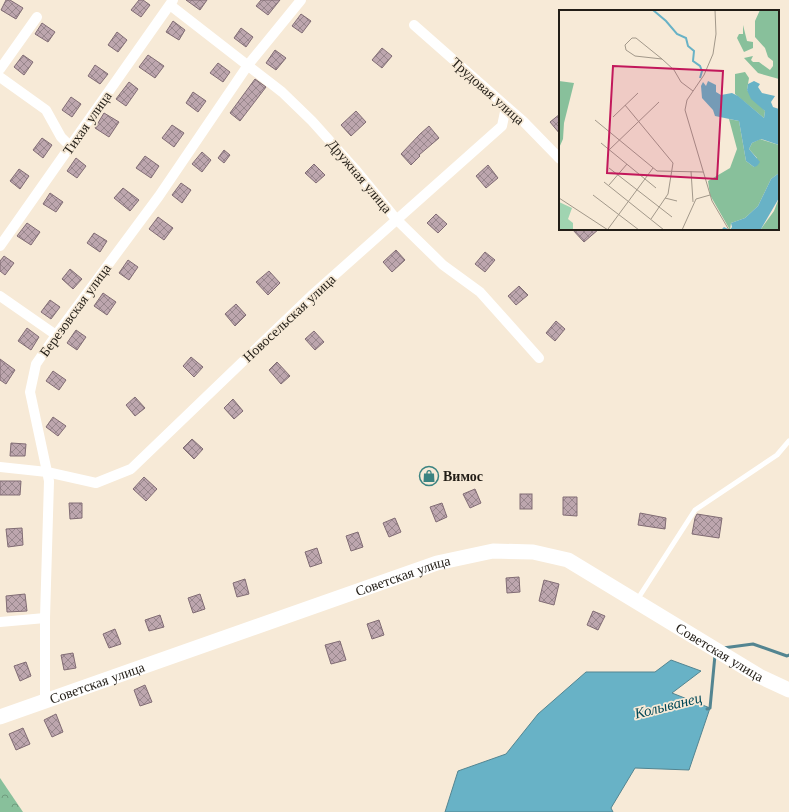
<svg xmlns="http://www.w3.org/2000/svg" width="789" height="812" viewBox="0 0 789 812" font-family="'Libre Baskerville',serif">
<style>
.forest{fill:url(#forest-crowns)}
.water{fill:#68b2c6;stroke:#538591}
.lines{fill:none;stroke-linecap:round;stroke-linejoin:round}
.stream{stroke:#538591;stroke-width:3}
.building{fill:url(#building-cross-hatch);stroke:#816c74}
.lane{stroke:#fff;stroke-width:5}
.street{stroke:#fff;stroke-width:10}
.primary{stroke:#fff;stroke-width:15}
.labels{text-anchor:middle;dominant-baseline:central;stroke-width:3.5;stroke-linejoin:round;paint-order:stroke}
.street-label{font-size:14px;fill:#221d16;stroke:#f7ead7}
.poi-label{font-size:14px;font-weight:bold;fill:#221d16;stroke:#f7ead7;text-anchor:start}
.water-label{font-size:15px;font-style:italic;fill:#024857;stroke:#f7ead7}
.inset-river{fill:none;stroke:#68b2c6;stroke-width:2}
.inset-road{fill:none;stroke:#a2988a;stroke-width:1}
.view{fill:#c2185b;fill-opacity:0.15;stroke:#c2185b;stroke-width:2}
.inset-edge{fill:none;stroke:#221d16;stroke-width:2}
</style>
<defs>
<pattern id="forest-crowns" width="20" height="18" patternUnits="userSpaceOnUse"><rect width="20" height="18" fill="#88c09b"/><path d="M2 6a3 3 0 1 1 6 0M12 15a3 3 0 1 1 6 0" fill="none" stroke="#6f9b7d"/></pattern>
<pattern id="building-cross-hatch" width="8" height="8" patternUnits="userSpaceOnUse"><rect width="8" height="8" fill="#bda6ae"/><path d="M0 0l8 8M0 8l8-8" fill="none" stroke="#99878d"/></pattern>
</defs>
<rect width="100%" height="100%" fill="#f7ead7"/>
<!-- forest -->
<polygon class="forest" points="0,778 23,812 0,812"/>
<!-- water -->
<polygon class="water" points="671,660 701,671 672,693 710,708 689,770 635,768 611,808 613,812 445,812 458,771 506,754 538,714 586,672 655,672"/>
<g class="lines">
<!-- stream -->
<g class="stream">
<polyline points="723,648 753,644 787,656 789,655"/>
<polyline points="707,709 710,708 715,655"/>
</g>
</g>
<!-- building -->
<g class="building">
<polygon points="6,0 10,0 23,8 16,19 1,10"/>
<polygon points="139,0 143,0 150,5 141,17 131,10"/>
<polygon points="186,0 207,0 200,10"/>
<polygon points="261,0 280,0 268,15 256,6"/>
<polygon points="301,14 311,21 302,33 292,26"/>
<polygon points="173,21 185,30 179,40 166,32"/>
<polygon points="42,23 55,32 48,42 35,34"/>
<polygon points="241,28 253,37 246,47 234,38"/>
<polygon points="117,32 127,40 118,52 108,45"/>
<polygon points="382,48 392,56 382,68 372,60"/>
<polygon points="275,50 286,58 276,70 266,63"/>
<polygon points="23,55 33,62 24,75 14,67"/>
<polygon points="148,55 164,66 155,78 139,67"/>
<polygon points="218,63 230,72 223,82 210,73"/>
<polygon points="95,65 108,74 100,84 88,76"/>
<polygon points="255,79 266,87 240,121 230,113"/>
<polygon points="129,82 138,89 126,106 116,99"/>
<polygon points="193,92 206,101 198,112 186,103"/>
<polygon points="71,97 81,104 72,117 62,110"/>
<polygon points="356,111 366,122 351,136 341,125"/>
<polygon points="104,113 119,122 109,137 95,128"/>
<polygon points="560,114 560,134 550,122"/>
<polygon points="172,125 184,133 174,147 162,138"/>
<polygon points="429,126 439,138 419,155 420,156 411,165 401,154 420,134"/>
<polygon points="42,138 52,145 43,158 33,150"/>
<polygon points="224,150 230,155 224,163 218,158"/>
<polygon points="202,152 211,160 202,172 192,164"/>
<polygon points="145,156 159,166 151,178 136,168"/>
<polygon points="76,158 86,166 77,178 67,171"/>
<polygon points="314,164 325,175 316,183 305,173"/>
<polygon points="488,165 498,178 486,188 476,176"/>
<polygon points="19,169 29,176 20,189 10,181"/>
<polygon points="181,183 191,190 182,203 172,195"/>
<polygon points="123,188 139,200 130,211 114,198"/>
<polygon points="50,193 63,202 56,212 43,204"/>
<polygon points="436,214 447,224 438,233 427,223"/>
<polygon points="158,217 173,228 164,240 149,229"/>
<polygon points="27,223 40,232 31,245 17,236"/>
<polygon points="572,229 599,229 584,242"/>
<polygon points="94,233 107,241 100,252 87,243"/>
<polygon points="396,250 405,260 392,272 383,262"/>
<polygon points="485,252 495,260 485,272 475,264"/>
<polygon points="4,256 14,263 5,275 0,271 0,261"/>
<polygon points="128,260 138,267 129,280 119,273"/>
<polygon points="70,269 82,279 73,289 62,279"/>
<polygon points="269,271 280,283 268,295 256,282"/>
<polygon points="519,286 528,295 516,305 508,296"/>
<polygon points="103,293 116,302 107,315 94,306"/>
<polygon points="50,300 60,307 51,319 41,312"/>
<polygon points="236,304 246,315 235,326 225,314"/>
<polygon points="556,321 565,329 555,341 546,333"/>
<polygon points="27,328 39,337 31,350 18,341"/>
<polygon points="76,330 86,337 77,350 67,343"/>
<polygon points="314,331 324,342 315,350 305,339"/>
<polygon points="191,357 203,367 194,377 183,366"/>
<polygon points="0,359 15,370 6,384 0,380"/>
<polygon points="277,362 290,376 281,384 269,370"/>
<polygon points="53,371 66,380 59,390 46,381"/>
<polygon points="135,397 145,408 135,416 126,405"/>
<polygon points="233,399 243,411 234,419 224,408"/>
<polygon points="53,417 66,426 58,436 46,427"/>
<polygon points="192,439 203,449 194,459 183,448"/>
<polygon points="11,443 26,444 25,456 10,456"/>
<polygon points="144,477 157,489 146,501 133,489"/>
<polygon points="0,481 21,481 20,495 0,495"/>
<polygon points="475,489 481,503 470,508 463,494"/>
<rect x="520" y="494" width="12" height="15"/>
<polygon points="563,497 577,497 577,516 563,515"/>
<polygon points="69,503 82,503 82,518 70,519"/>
<polygon points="442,503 447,517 436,522 430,507"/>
<polygon points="640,513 666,518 665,529 638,525"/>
<polygon points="697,514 722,518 719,538 692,534 695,518"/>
<polygon points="395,518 401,532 389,537 383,523"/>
<polygon points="22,528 23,545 8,547 6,529"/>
<polygon points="358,532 363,547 351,551 346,536"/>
<polygon points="317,548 322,563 310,567 305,552"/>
<polygon points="519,577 520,592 507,593 506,578"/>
<polygon points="245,579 249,594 237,597 233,583"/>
<polygon points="544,580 559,584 554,605 539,601"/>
<polygon points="25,594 27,611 7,612 6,596"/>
<polygon points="200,594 205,609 193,613 188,598"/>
<polygon points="593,611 605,616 598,630 587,625"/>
<polygon points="160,615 164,627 149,631 145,620"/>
<polygon points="379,620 384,635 372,639 367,624"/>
<polygon points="115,629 121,644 109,648 103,634"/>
<polygon points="340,641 346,660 331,664 325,645"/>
<polygon points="73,653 76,668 64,670 61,655"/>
<polygon points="26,662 31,676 20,681 14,666"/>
<polygon points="145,685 152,702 140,706 134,690"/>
<polygon points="56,714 63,732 52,737 44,720"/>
<polygon points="23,728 30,744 16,750 9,734"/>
</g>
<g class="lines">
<!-- lane -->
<polyline class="lane" points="637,600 695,510 777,455 789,441"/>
<!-- street -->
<g class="street">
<polyline points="170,5 282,92 312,121 355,169 396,219 443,265 480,292 539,358"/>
<polyline points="414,25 523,121 560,159"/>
<polyline points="0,69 37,17"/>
<polyline points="0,77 46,110 61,137 70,146"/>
<polyline points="0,246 173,0"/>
<polyline points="0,296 56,335"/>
<polyline points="0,467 47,472 96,483 131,469 311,296 502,126 506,107"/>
<polyline points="0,622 45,618"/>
<polyline points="45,702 45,618 49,481 30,392 36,364 56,335 159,196 248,65 301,0"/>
</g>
<!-- primary -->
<path class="primary" id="s1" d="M0 717 437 563 493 551 533 552 568 560 759 676 789 690"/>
</g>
<!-- icons -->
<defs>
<g id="shop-ring" transform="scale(1)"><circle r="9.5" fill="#f7ead7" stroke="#3b8381" stroke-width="1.5"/><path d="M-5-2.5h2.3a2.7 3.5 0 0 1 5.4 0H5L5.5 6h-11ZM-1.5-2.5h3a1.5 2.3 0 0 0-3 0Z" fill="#3b8381"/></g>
</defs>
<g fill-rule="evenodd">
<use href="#shop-ring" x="429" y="476"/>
</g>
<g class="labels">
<!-- street labels -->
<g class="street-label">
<text transform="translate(488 91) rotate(42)">Трудовая улица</text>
<text transform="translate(87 123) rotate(-55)">Тихая улица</text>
<text transform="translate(360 176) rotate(50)">Дружная улица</text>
<text transform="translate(75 310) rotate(-54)">Березовская улица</text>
<text transform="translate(289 318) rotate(-43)">Новосельская улица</text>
<text stroke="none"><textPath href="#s1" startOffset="427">Советская улица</textPath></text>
<text stroke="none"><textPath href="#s1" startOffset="774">Советская улица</textPath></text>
<text stroke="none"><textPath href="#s1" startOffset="103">Советская улица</textPath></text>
</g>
<!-- poi labels -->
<g class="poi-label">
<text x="443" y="476">Вимос</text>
</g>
<!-- water labels -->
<g class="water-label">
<text transform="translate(668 705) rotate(-14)">Колыванец</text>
</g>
</g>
<!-- overview -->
<g transform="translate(559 10)">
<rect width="220" height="220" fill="#f7ead7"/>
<path d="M0 192 13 198 9 209 14 213V220H0Z" fill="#a0d4b1"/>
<path d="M201 0H220V69L199 63 185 48 194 46 192 50 194 52H200L211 60 214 56V51L209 47 206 38 196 27V11ZM184 15 188 31 194 32V38L185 42 178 28 180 24H184ZM186 62 190 68 188 80 206 101 205 108 176 84V64ZM0 71 15 73 5 113 4 129 0 138ZM170 109 180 111 187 151 195 157 198 148 190 139 193 133 201 129 220 135V163L212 169 199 196 186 208 172 213 171 220 151 185 149 171 171 158 178 139ZM220 188V220H198L202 219 215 201Z" fill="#88c09b"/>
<path d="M149 71 157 75V82L162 85 173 83 179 86 205 108 206 101 192 89 188 80 189 74 195 71 201 74 199 77 203 83 216 86 212 92 214 97 220 99V135L202 129 193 133 190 139 201 152 198 156 195 157 187 151 180 111 156 106 154 100 143 88 142 76 144 72 147 76ZM220 163V188L202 219 162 220 165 217 171 220 173 217 172 213 186 208 199 196 212 169Z" fill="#68b2c6"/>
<path class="inset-river" d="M94 0 107 11 118 24 127 28 129 36 135 41 134 51 141 56 143 61 141 68"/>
<path class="inset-road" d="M156 0 157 24 154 44 145 65 128 90 126 100 153 191 170 220M103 49 77 28H73L66 35 67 40 76 46 103 49 115 60 122 72 134 81M66 95 114 153 109 184 92 209M54 107 79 83M36 110 98 161 144 162M42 133 97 178M50 140 100 92M50 158 113 207M132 161 134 192M45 172 105 220M50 175 68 154M34 185 80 220M0 188 49 220M106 188 118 191M49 219 94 158M123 220 137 189 151 185"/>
<path class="view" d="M54 56 164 61 158 169 48 163Z"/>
<rect width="220" height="220" class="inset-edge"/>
</g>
</svg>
